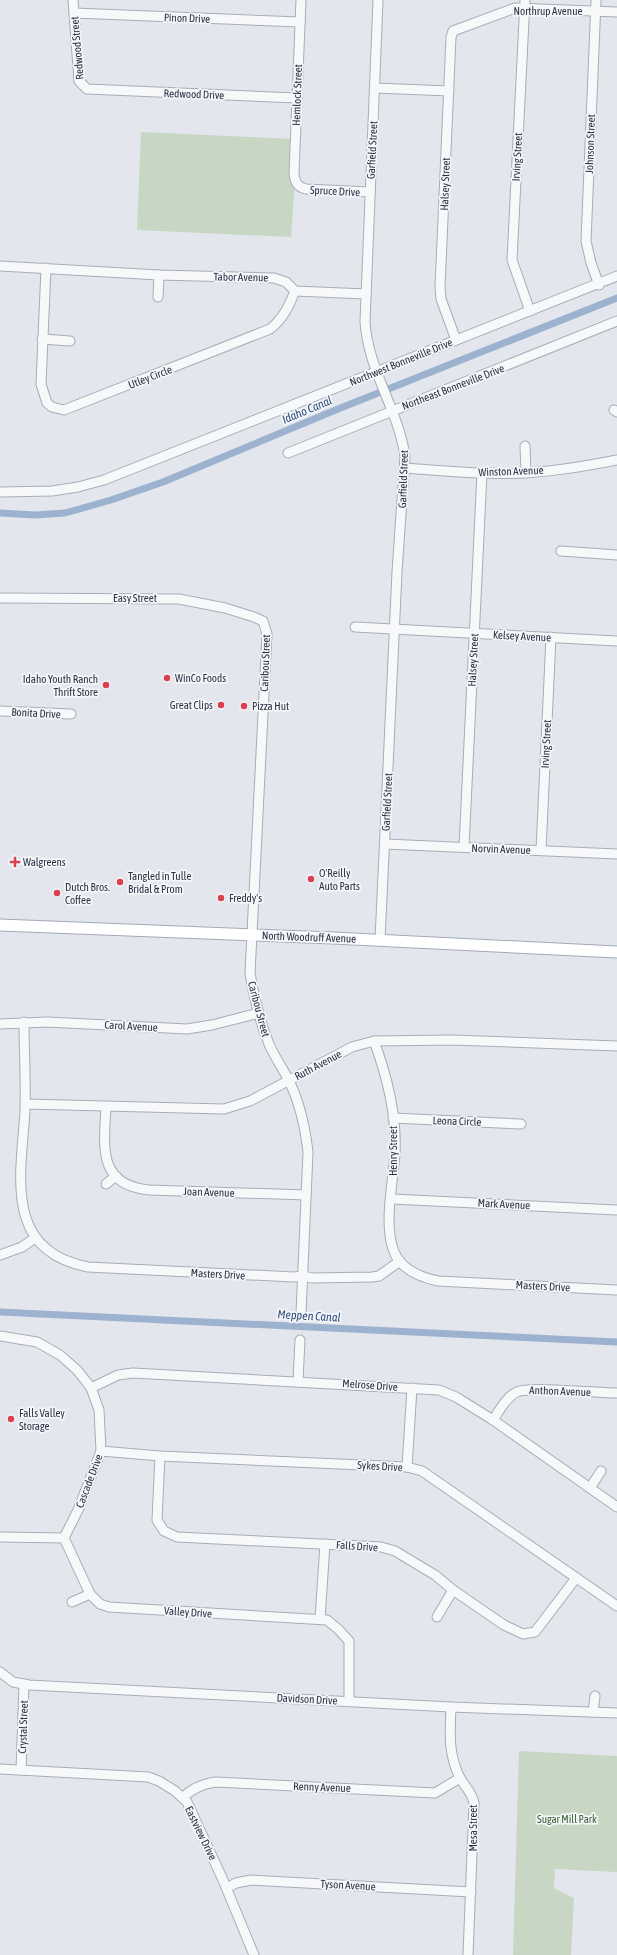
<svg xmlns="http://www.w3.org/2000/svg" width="617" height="1955" viewBox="0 0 617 1955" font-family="'Asap Condensed',sans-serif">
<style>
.green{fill:#c8d7c4}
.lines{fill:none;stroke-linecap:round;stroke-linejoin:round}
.canal{stroke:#9cb2cf;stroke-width:7}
.minor-casing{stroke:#a7adb7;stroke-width:11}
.major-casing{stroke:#a2aab9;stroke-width:13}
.minor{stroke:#f7f8fa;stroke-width:9}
.major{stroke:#fff;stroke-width:11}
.poi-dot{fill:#d94151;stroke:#f4f6f9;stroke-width:1.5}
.labels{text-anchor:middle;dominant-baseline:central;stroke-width:3.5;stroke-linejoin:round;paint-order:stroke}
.street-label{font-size:11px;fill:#293346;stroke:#f4f6f9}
.poi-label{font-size:11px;fill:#293346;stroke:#f4f6f9;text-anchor:start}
.park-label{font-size:11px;fill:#3c6335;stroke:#f4f6f9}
.water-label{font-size:12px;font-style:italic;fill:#304f7e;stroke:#f4f6f9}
</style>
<rect width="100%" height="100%" fill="#e3e6ec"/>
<!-- green -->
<g class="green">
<polygon points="141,132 295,139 295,181 291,237 137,230"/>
<polygon points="519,1751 617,1756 617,1872 555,1869 554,1888 574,1898 571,1955 513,1955"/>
</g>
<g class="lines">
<!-- canal -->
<g class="canal">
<polyline points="0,513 35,515 65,513 111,500 163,482 338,409 617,298"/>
<polyline points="0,1312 617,1342"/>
</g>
<!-- minor casing -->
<g class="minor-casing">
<g id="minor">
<polyline points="73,0 79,81 87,89 297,98"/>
<path d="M301 0 294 173C295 182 297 187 306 189L370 192"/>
<path d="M378 0 365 322C368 370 398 409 405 456L397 572 380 940"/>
<polyline points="525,0 512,260 530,311"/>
<polyline points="596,1 586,241 591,263 599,285"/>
<polyline points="74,13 300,22"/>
<polyline points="375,88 449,91"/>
<polyline points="0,266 159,275 274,278 286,282 295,291 366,294"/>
<path d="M46 268 41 384 47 403 52 407 64 410 270 329C283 319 289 306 295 291"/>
<polyline points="158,297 159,275"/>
<polyline points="42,339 70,341"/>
<polyline points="456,340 441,299 440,287 451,37 453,31 515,8 617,12"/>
<polyline points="614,410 617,412"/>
<polyline points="525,446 526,473"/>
<polyline points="288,453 617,321"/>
<path d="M405 468C445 471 485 475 525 473 556 471 587 466 617 460"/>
<polyline points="0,492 52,491 78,487 104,480 617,276"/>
<polyline points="561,551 617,555"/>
<path d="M0 598 179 599 225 608 254 617 263 621 267 634 250 973C254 997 260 1022 269 1044 274 1056 282 1067 288 1079 300 1102 305 1126 308 1152L301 1314"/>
<polyline points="355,627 617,641"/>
<polyline points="0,711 71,714"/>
<polyline points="385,844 617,854"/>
<polyline points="464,847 482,473"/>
<polyline points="541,850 551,637"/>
<path d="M24 1022C24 1052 26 1081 25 1111 21 1175 3 1251 88 1267L294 1277 303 1276 312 1278 372 1277 379 1276 400 1261"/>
<polyline points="0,1024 47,1022 187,1029 212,1025 259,1013"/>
<path d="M374 1041C387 1076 397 1116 395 1154 393 1182 384 1222 393 1249 399 1268 419 1277 438 1281L617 1290"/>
<polyline points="25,1104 224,1109 250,1101 352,1047 374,1041 452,1040 617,1046"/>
<path d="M106 1107C104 1146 97 1185 149 1190L306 1195"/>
<polyline points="393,1118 521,1124"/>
<polyline points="106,1184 116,1176"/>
<polyline points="392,1199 617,1210"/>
<polyline points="0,1255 22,1247 35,1238"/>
<polyline points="0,1336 37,1342 60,1355 77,1370 85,1380 91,1388 99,1410 101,1451 78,1510 64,1538"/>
<polyline points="298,1381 300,1340"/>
<polyline points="91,1388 118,1375 133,1373 439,1390 456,1397 493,1420 617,1507"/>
<path d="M493 1420C499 1411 507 1396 517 1392 530 1386 598 1393 617 1393"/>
<polyline points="101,1451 160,1456 407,1467 422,1471 617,1606"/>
<polyline points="160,1456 157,1520 164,1531 177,1537 381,1547 395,1551 435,1575 453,1590 504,1625 523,1634 535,1632 576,1578"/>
<polyline points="407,1467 412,1388"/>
<polyline points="590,1488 601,1471"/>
<polyline points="0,1537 64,1538"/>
<polyline points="64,1538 90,1594 100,1604 109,1607 327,1620 338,1629 349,1641 349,1701"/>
<polyline points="72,1602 90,1594"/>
<polyline points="437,1617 453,1590"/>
<polyline points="320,1619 325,1544"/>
<polyline points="0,1672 13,1682 29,1685 451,1707 617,1713"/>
<path d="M451 1707C450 1733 448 1752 459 1776 464 1786 472 1792 474 1803L468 1955"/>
<polyline points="593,1712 595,1696"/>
<polyline points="0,1769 148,1777 159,1781 175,1791 187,1802 223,1880 254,1955"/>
<polyline points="21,1770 24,1684"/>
<path d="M183 1797C193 1788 202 1784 215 1782L435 1793 460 1778"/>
<polyline points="227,1888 236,1883 251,1880 471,1892"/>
</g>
</g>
<!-- major casing -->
<g class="major-casing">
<polyline id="major" points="0,925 333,938 617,952"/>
</g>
<!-- minor -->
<use href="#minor" class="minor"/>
<!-- major -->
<use href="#major" class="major"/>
</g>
<!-- markers -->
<g class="poi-dot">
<circle cx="167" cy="678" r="4"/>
<circle cx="106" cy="685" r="4"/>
<circle cx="221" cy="705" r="4"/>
<circle cx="244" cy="706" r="4"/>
<path d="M13 856h4v4h4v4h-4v4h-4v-4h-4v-4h4z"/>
<circle cx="311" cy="879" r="4"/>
<circle cx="120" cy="882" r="4"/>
<circle cx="57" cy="893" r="4"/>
<circle cx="221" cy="898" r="4"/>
<circle cx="11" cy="1419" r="4"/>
</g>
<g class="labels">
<!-- street labels -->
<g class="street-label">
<text x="548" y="11">Northrup Avenue</text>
<text transform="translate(187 18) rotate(2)">Pinon Drive</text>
<text transform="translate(77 48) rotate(-95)">Redwood Street</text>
<text transform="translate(194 94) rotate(2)">Redwood Drive</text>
<text transform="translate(297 95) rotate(-88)">Hemlock Street</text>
<text transform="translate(590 144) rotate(-88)">Johnson Street</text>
<text transform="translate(372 150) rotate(-87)">Garfield Street</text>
<text transform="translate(517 157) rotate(-87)">Irving Street</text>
<text transform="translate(445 184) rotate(-88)">Halsey Street</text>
<text transform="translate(335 191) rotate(3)">Spruce Drive</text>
<text transform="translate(241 277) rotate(1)">Tabor Avenue</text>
<text transform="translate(401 362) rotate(-22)">Northwest Bonneville Drive</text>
<text transform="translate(150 377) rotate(-21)">Utley Circle</text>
<text transform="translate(453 387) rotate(-21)">Northeast Bonneville Drive</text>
<text transform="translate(511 471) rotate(-2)">Winston Avenue</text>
<text transform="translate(403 479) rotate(-88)">Garfield Street</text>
<text x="135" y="598">Easy Street</text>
<text transform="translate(522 636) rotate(3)">Kelsey Avenue</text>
<text transform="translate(473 660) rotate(-87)">Halsey Street</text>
<text transform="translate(265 663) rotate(-88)">Caribou Street</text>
<text transform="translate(36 713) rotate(3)">Bonita Drive</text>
<text transform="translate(546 744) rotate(-87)">Irving Street</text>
<text transform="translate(387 802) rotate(-87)">Garfield Street</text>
<text transform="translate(501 849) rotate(2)">Norvin Avenue</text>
<text transform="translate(309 937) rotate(2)">North Woodruff Avenue</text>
<text transform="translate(259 1009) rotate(75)">Caribou Street</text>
<text transform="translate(131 1026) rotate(3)">Carol Avenue</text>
<text transform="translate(318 1065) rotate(-28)">Ruth Avenue</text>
<text transform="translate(457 1121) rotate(2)">Leona Circle</text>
<text transform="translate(393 1151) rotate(-90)">Henry Street</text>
<text transform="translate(209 1192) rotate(2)">Joan Avenue</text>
<text transform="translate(504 1204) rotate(3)">Mark Avenue</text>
<text transform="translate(218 1274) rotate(3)">Masters Drive</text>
<text transform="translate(543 1286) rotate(3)">Masters Drive</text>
<text transform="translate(370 1385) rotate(4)">Melrose Drive</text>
<text transform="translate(560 1391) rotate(2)">Anthon Avenue</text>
<text transform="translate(380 1466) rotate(3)">Sykes Drive</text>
<text transform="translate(89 1481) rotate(-69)">Cascade Drive</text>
<text transform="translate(357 1546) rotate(4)">Falls Drive</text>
<text transform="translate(188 1612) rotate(4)">Valley Drive</text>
<text transform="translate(307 1699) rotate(3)">Davidson Drive</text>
<text transform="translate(23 1727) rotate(-88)">Crystal Street</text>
<text transform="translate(322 1787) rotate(2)">Renny Avenue</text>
<text transform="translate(473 1828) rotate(-90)">Mesa Street</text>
<text transform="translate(201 1833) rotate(64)">Eastview Drive</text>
<text transform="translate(348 1885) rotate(3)">Tyson Avenue</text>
</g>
<!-- poi labels -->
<g class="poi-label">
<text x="175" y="678">WinCo Foods</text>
<text x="98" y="679" text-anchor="end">Idaho Youth Ranch<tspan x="98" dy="13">Thrift Store</tspan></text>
<text x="213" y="705" text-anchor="end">Great Clips</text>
<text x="252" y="706">Pizza Hut</text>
<text x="23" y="862">Walgreens</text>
<text x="319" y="873">O'Reilly<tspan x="319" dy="13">Auto Parts</tspan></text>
<text x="128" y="876">Tangled in Tulle<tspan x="128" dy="13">Bridal &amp; Prom</tspan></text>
<text x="65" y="887">Dutch Bros.<tspan x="65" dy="13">Coffee</tspan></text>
<text x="229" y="898">Freddy's</text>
<text x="19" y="1413">Falls Valley<tspan x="19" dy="13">Storage</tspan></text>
</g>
<!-- park labels -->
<g class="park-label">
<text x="567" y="1819">Sugar Mill Park</text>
</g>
<!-- water labels -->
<g class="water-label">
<text transform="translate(307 410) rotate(-23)">Idaho Canal</text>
<text transform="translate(309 1316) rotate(3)">Meppen Canal</text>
</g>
</g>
</svg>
